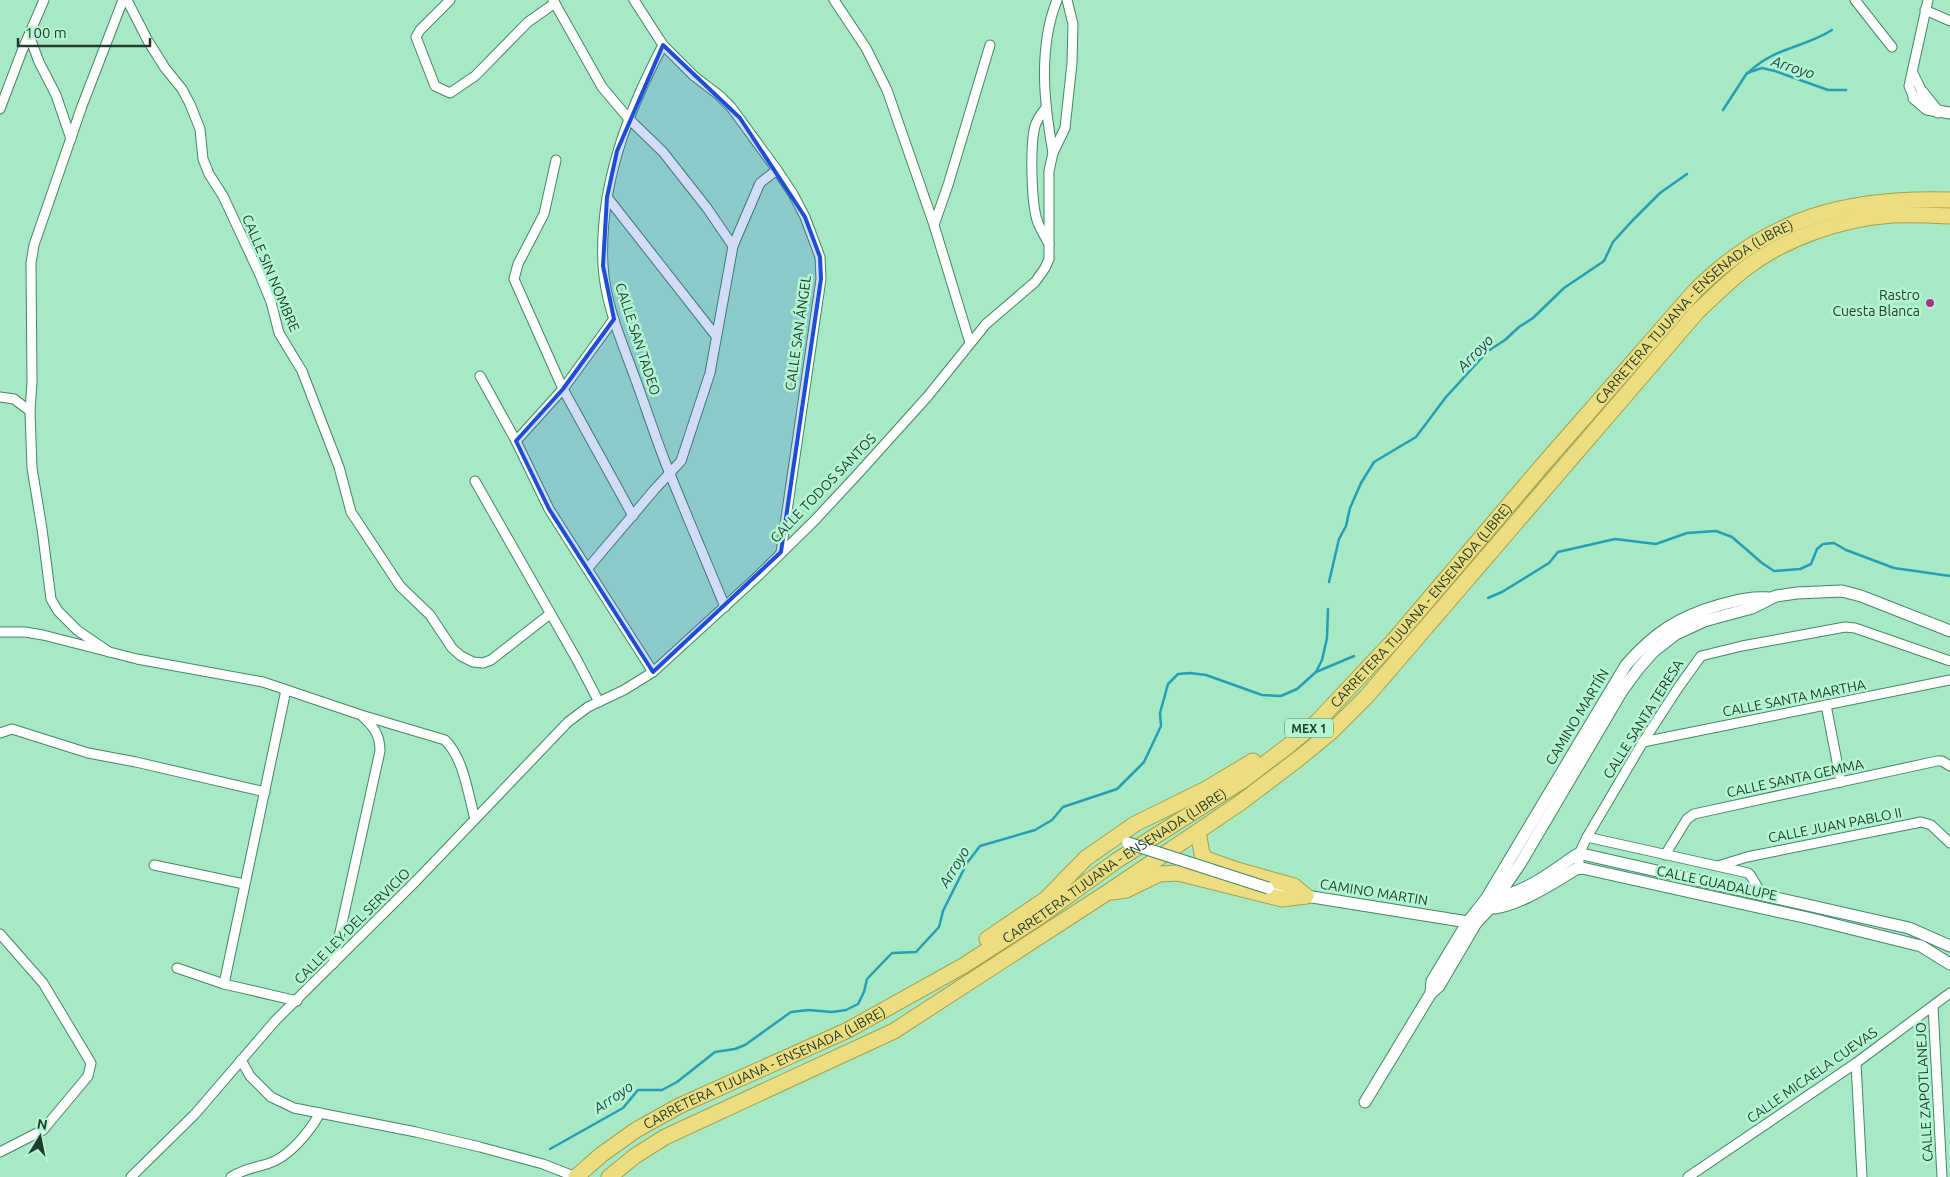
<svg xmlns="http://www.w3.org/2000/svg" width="1950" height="1177" viewBox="0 0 1950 1177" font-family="Ubuntu,sans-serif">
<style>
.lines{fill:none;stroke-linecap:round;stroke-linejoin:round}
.stream{stroke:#259eb7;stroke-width:2.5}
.minor-casing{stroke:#458565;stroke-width:11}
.tertiary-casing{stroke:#458565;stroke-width:13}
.trunk-casing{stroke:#a2a050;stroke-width:17}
.minor{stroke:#fff;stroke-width:9}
.tertiary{stroke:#fff;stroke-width:11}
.trunk{stroke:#ecde80;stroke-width:15}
.tertiary-bridge-casing{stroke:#458565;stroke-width:13;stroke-linecap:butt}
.tertiary-bridge{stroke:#fff;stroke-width:11}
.marked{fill:#1d4ed8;fill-opacity:0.2;stroke:#1d4ed8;stroke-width:4;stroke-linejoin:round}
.poi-dot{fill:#a93289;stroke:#b4f6d2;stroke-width:2}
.labels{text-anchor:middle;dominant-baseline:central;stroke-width:5;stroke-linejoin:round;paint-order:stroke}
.shield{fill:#b4f6d2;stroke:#4e7460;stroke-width:1}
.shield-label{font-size:12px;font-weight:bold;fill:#223d2f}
.street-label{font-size:14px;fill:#223d2f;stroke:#b4f6d2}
.poi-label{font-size:14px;fill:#223d2f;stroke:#b4f6d2;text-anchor:end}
.water-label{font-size:15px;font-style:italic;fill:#23414a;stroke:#b4f6d2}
</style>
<rect width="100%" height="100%" fill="#a7e9c5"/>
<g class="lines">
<!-- stream -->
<g class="stream">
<path d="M1748 73C1774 47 1804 48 1832 30"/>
<polyline points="1723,110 1747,73 1762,68 1775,71 1828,90 1846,90"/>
<polyline points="1329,582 1339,539 1346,526 1350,508 1361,483 1374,462 1416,437 1446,397 1488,351 1505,340 1519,327 1533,318 1564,288 1604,261 1613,242 1632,221 1660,193 1687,174"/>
<polyline points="1488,598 1502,592 1549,563 1558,552 1615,539 1656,544 1687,533 1716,531 1732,537 1762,563 1774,571 1800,569 1811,564 1817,549 1823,544 1834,543 1846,550 1894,568 1950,576"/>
<polyline points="1316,672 1354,656"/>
<polyline points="550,1149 623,1108 638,1090 662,1090 677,1082 715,1052 735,1049 745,1045 791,1012 808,1010 832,1012 846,1010 858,1004 864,992 867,979 892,953 916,952 939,927 943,911 967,863 980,846 1035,830 1052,820 1063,807 1117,789 1144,762 1161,726 1160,713 1168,684 1178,674 1190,673 1206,675 1262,695 1281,696 1297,689 1316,672 1322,660 1327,638 1328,609"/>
</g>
<!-- minor casing -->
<g class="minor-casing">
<g id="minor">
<polyline points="127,0 148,41 165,68 182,89 190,104 200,129 203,159 209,174 223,196 260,275 271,302 279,333 302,371 339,467 351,512 400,586 430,615 452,648 461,656 473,662 483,663 491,660 550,614"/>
<polyline points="450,0 420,30 416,37 435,86 450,93 475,76 528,22 555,3"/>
<polyline points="553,0 602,87 629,119 663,152 707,208 733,246"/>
<polyline points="634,0 663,45 694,76 720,96 731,107 777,170 793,194 805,217 820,257 821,279 781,552"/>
<polyline points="834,0 866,48 887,90 934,225 970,343"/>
<polyline points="1855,0 1892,47"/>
<polyline points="1925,10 1950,21"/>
<polyline points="29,35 39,62 56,95 71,139"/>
<path d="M663 45C627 113 599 187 603 265 605 304 622 342 635 378 647 410 657 443 670 474 688 519 707 563 725 607"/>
<polyline points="1913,73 1922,92"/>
<polyline points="1914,98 1909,86 1928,0"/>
<polyline points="0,109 22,51 44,0"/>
<path d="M1045 109C1041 114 1037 120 1035 126 1030 145 1031 205 1038 223 1041 230 1045 237 1049 244"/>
<path d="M1053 153C1044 103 1038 48 1057 0"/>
<polyline points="556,160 544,214 518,264 514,279 563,389 633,516"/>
<polyline points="607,197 716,336"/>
<polyline points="934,225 948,185 990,45"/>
<polyline points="480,376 516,441 549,509 653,672"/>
<polyline points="0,397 14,399 30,411"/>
<polyline points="516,441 563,389 614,319"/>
<polyline points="475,481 577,660 599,702"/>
<polyline points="588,568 655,489 681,461 710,373 733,246 760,183 777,170"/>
<path d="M0 632H25L43 635 137 659 263 682 361 715 445 740C464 759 468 794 475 819"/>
<polyline points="109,652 77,630 58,611 51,599 42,529 32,468 30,411 32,382 31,263 34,245 82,106 123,0"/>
<polyline points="1826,705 1841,782"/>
<polyline points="0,733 12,729 88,753 136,762 265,792"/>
<polyline points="1643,742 1950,680"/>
<polyline points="1587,837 1748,873 1751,876 1762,895"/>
<polyline points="1665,855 1687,819 1694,814 1937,761 1942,761 1950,766"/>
<polyline points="154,865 244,884"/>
<polyline points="1718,866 1747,857 1921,822 1931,825 1950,843"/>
<polyline points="1579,868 1579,854 1587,837 1643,742 1678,688 1701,656 1742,646 1845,627 1855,628 1950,661"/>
<polyline points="0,934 43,983 91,1063 88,1076 43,1130 0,1152"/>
<path d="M333 964 380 751C380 735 374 727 362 716"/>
<polyline points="177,968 224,984 297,1001"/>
<polyline points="224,984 286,690"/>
<polyline points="1933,1006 1942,1177"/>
<polyline points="241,1060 250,1076 271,1097 294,1108 416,1132 480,1147 543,1164 576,1177"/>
<polyline points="1856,1063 1862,1177"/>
<polyline points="131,1177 195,1114 275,1021 416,881 568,722 588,707 624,690 653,672 757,577 815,520 856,476 928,396 986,324 1035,282 1045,268 1049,259 1049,171 1053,153 1065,128 1072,63 1073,24 1067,0"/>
<path d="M231 1177C244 1169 253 1168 267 1164 289 1158 310 1131 320 1113"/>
<polyline points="1688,1177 1856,1063 1950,993"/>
</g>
</g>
<!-- tertiary casing -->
<g class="tertiary-casing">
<g id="tertiary">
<polyline points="1922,92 1938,112"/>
<polyline points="1914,98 1927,109 1950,113"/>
<polyline points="1268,888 1306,896 1474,923"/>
<path d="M1496 898C1527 891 1551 873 1576 855L1582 854 1909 928 1950 946"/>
<path d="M1485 908C1509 912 1555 882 1576 869L1582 868 1808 918 1921 946 1950 964"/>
<path d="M1431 993 1432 981 1467 923 1486 899 1626 665C1654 633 1678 617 1720 605 1739 600 1750 597 1770 598"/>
<polyline points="1365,1102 1431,993 1439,986 1476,923 1489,909 1520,864 1622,691 1638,669 1653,652 1676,634 1704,621 1752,608 1776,596 1797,593 1842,591 1861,596 1950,631"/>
</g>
</g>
<!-- trunk casing -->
<g class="trunk-casing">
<g id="trunk">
<polyline points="1198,832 1202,854 1206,859 1237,870 1294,886 1306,896"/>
<polyline points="1112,892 1126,890 1159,874 1178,873 1282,899 1306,896"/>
<polyline points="987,939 1046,899 1086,858 1135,824 1206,789 1253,761"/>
<path id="s1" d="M576 1177 601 1155 636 1130 679 1106 848 1030 963 966 1039 917 1116 861 1242 781 1288 746 1318 721 1394 640 1541 467 1695 291C1769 217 1848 197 1950 200"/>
<path d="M609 1177 635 1156 665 1137 894 1031 1108 892 1240 803 1298 759 1330 733 1367 696 1697 312C1713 297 1729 281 1746 268 1787 237 1841 219 1892 215 1911 214 1931 215 1950 216"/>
</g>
</g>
<!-- minor -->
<use href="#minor" class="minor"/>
<!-- tertiary -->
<use href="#tertiary" class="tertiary"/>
<!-- trunk -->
<use href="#trunk" class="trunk"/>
<!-- tertiary-bridge casing -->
<g class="tertiary-bridge-casing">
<polyline id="tertiary-bridge" points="1128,843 1268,888"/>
</g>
<!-- tertiary-bridge -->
<use href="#tertiary-bridge" class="tertiary-bridge"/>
</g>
<!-- marked area -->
<path class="marked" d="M663 45 740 118 805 217 820 257 821 279 781 552 653 672 549 509 516 441 563 389 614 319 603 266 607 197 617 151Z"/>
<!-- markers -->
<circle class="poi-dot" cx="1930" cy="303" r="5"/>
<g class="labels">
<!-- shield labels -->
<rect class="shield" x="1285" y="718.5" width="48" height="19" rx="4"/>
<g class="shield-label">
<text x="1309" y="728">MEX 1</text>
</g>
<!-- street labels -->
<g class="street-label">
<text transform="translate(271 273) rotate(67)">CALLE SIN NOMBRE</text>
<text stroke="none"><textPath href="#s1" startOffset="1432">CARRETERA TIJUANA - ENSENADA (LIBRE)</textPath></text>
<text transform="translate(798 333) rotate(-82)">CALLE SAN ÁNGEL</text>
<text transform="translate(638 339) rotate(72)">CALLE SAN TADEO</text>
<text transform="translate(823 488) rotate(-46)">CALLE TODOS SANTOS</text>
<text stroke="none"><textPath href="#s1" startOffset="1029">CARRETERA TIJUANA - ENSENADA (LIBRE)</textPath></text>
<text transform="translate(1794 698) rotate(-11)">CALLE SANTA MARTHA</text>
<text transform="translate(1577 717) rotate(-59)">CAMINO MARTÍN</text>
<text transform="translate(1643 719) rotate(-58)">CALLE SANTA TERESA</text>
<text transform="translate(1795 778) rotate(-12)">CALLE SANTA GEMMA</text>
<text transform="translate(1835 825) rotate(-11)">CALLE JUAN PABLO II</text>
<text stroke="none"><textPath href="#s1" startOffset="624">CARRETERA TIJUANA - ENSENADA (LIBRE)</textPath></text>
<text transform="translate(1717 883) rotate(12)">CALLE GUADALUPE</text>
<text transform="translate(1374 892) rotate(9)">CAMINO MARTIN</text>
<text transform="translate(352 926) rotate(-45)">CALLE LEY DEL SERVICIO</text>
<text stroke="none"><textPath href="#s1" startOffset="219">CARRETERA TIJUANA - ENSENADA (LIBRE)</textPath></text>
<text transform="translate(1812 1075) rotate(-35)">CALLE MICAELA CUEVAS</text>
<text transform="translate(1924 1092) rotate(-93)">CALLE ZAPOTLANEJO</text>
</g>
<!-- poi labels -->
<g class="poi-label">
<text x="1920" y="295">Rastro<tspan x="1920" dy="16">Cuesta Blanca</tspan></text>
</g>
<!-- water labels -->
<g class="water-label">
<text transform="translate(1793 67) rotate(18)">Arroyo</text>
<text transform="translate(1475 353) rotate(-46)">Arroyo</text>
<text transform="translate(954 867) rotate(-59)">Arroyo</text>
<text transform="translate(613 1097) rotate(-35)">Arroyo</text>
</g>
</g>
<!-- north arrow -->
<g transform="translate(40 1137) rotate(10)" stroke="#b4f6d2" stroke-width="4" paint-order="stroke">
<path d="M0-4L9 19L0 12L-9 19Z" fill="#223d2f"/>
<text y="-8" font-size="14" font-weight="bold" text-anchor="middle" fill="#223d2f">N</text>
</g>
<!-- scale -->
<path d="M18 38v8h132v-8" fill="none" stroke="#223d2f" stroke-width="2.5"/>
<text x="25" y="38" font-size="15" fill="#223d2f" stroke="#b4f6d2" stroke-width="4" paint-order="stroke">100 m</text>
</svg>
